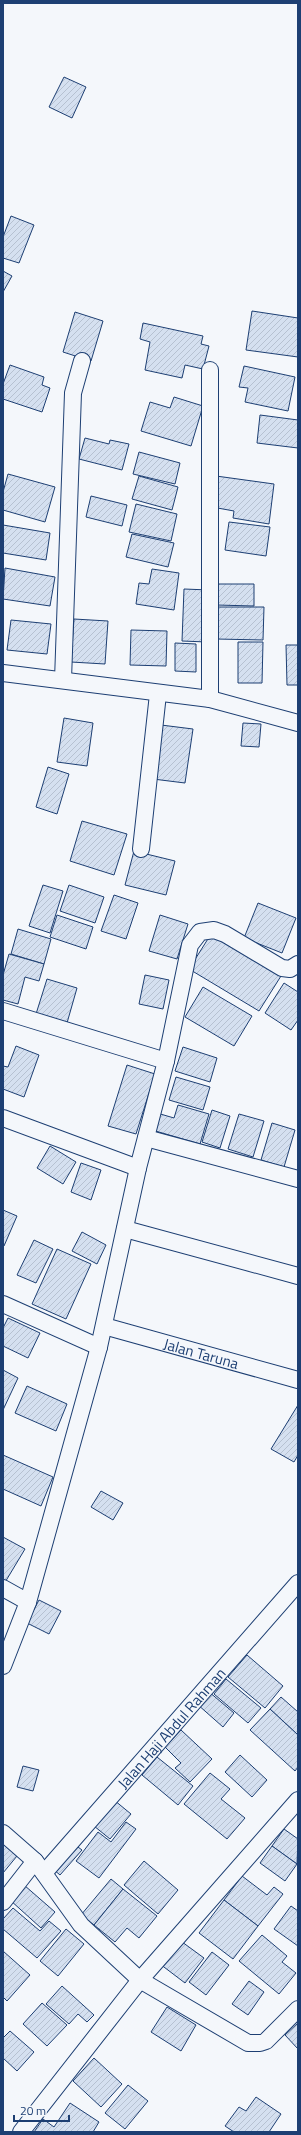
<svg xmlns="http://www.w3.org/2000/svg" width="301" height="2135" viewBox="0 0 301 2135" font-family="'Titillium Web',sans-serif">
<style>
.building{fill:url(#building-hatch);stroke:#1d3f73}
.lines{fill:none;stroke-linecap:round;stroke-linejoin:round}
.minor-casing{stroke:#1d3f73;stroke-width:18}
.minor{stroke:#f4f7fb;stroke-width:16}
.labels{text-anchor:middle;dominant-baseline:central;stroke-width:3;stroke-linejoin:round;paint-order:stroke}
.street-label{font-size:15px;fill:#1d3f73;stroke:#f4f7fb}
</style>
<defs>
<pattern id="building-hatch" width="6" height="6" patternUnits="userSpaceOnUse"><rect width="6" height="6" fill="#d5e0f0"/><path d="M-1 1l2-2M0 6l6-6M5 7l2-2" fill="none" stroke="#b6c1d1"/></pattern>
</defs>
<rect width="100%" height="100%" fill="#f4f7fb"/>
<!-- building -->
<g class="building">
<polygon points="64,77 86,87 72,118 49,107"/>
<polygon points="11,216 34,225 19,263 3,258 3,237"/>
<polygon points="3,271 12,276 3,292"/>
<polygon points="252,311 298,318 298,357 246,350"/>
<polygon points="75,312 103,321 91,361 63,352"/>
<polygon points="143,323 203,336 201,344 209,346 203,369 185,365 182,378 145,370 150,342 140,339"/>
<polygon points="10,365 44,377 42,385 50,388 42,412 3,399 3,384"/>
<polygon points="244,366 295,377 288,411 245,402 248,388 239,387"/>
<polygon points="174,397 203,406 191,446 141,431 150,402 170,408"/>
<polygon points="260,415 298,420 298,448 257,443"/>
<polygon points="85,438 109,444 110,440 129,444 122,470 79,459"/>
<polygon points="139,452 180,463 175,484 133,474"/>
<polygon points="8,474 55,487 45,522 3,510 3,492"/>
<polygon points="139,476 178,487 172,510 132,499"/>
<polygon points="216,476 274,484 269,524 233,518 234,511 212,507"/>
<polygon points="91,496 127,505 122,526 86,517"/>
<polygon points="136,504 177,514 171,541 129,532"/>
<polygon points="229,522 270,527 266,556 225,550"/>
<polygon points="3,525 50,533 46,560 3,553"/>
<polygon points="132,534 174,543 168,567 126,557"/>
<polygon points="5,568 55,577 50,606 3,599"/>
<polygon points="152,569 179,573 174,610 136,604 139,583 149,584"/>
<polygon points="216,584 254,584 254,606 216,605"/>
<polygon points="184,589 209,590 207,642 182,641"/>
<polygon points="216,607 264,607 263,640 216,639"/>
<polygon points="74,619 108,621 105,664 71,662"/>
<polygon points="11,620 51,624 47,654 7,650"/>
<polygon points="131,630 167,631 166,666 130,665"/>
<polygon points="238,642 263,642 262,683 238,683"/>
<polygon points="175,643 196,644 196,672 175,671"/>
<polygon points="286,645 298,645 298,685 287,685"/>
<polygon points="64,718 93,723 87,766 57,762"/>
<polygon points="243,723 261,724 259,747 241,746"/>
<polygon points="161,725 193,729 185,783 153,779"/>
<polygon points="48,767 69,774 57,814 36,807"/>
<polygon points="82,821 127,834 114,875 70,861"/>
<polygon points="134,851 175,861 166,895 125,885"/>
<polygon points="43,885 63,891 50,933 29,926"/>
<polygon points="69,885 104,897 95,923 60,911"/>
<polygon points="114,895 138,903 126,939 101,931"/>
<polygon points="258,903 296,918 282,953 244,938"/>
<polygon points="57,915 93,927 86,949 50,937"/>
<polygon points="160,915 188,924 177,959 149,951"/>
<polygon points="18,929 51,939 44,964 11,954"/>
<polygon points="211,934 281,976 259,1011 189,969"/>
<polygon points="9,954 44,964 39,981 25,977 18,1004 3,1000 3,975"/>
<polygon points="145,975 169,980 163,1009 139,1004"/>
<polygon points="47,979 77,988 67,1023 36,1014"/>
<polygon points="284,983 298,992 298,1020 291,1030 265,1013"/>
<polygon points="203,987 252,1016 234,1046 185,1017"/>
<polygon points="16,1046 39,1055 24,1097 3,1089 3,1066 8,1067"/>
<polygon points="183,1047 217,1058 210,1082 175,1071"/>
<polygon points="127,1065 155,1074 136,1134 108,1126"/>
<polygon points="176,1077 210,1087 203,1110 169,1100"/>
<polygon points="178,1105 209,1114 200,1144 152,1130 157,1113 174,1118"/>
<polygon points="212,1110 230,1116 220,1148 202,1142"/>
<polygon points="239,1114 264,1121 253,1157 228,1149"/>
<polygon points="272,1123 295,1130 284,1167 261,1160"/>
<polygon points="50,1146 76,1162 63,1184 37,1168"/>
<polygon points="81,1163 101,1170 91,1200 71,1192"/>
<polygon points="3,1210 17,1216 4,1246 3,1245"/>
<polygon points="82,1232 106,1245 97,1264 72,1251"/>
<polygon points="34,1240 53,1249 36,1283 17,1275"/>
<polygon points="57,1249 91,1264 66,1319 32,1304"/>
<polygon points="8,1318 40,1333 28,1358 3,1346 3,1328"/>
<polygon points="3,1370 18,1378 3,1410"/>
<polygon points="27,1386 67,1404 56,1431 15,1413"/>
<polygon points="298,1405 298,1455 294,1462 271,1449"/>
<polygon points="3,1455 53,1477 41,1506 3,1489"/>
<polygon points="101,1491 123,1503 113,1520 91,1507"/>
<polygon points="3,1537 25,1549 4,1584 3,1584"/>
<polygon points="39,1600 61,1611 49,1634 27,1623"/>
<polygon points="247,1655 283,1686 265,1708 228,1677"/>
<polygon points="226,1679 261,1708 248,1723 214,1694"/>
<polygon points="208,1691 234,1713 223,1727 197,1704"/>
<polygon points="281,1697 298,1712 298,1735 270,1709"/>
<polygon points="270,1709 298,1735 298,1767 295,1771 250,1730"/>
<polygon points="181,1730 212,1759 190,1782 175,1768 181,1763 165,1747"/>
<polygon points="240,1755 267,1780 252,1797 225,1772"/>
<polygon points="157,1757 193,1786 178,1805 142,1775"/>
<polygon points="23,1766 39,1770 33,1791 17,1787"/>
<polygon points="210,1773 230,1789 221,1799 245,1818 227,1839 184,1804"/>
<polygon points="114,1800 131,1814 110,1839 94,1826"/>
<polygon points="126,1822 136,1829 99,1878 76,1861 98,1832 111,1842"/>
<polygon points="284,1829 298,1839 297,1864 272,1846"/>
<polygon points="3,1844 17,1856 3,1873"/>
<polygon points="74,1844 82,1850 60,1875 53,1869"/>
<polygon points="272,1846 297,1864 285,1881 260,1863"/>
<polygon points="144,1861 178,1890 158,1914 124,1885"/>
<polygon points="242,1876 267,1895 274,1887 283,1894 258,1926 224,1900"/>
<polygon points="111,1879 123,1889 94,1925 81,1915"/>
<polygon points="24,1885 55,1912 41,1928 10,1900"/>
<polygon points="123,1889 157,1916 139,1938 127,1928 115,1942 94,1925"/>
<polygon points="224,1900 258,1926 233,1959 199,1933"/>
<polygon points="291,1906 298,1911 298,1946 274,1929"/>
<polygon points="13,1908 40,1931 49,1921 61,1931 37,1958 3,1929 3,1919"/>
<polygon points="66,1929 84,1944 58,1976 40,1961"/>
<polygon points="262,1935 287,1956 282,1962 296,1973 279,1994 239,1961"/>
<polygon points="178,1939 204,1958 185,1983 160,1964"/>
<polygon points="3,1951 30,1975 7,2001 3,1997"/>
<polygon points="212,1952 229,1965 206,1995 189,1982"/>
<polygon points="249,1981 264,1992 248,2015 232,2004"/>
<polygon points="62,1986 94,2015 87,2022 78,2014 69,2024 46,2004"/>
<polygon points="42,2003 67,2025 47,2046 23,2024"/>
<polygon points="167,2007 196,2025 181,2051 151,2032"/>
<polygon points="298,2023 298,2049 285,2035"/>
<polygon points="10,2031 34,2052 17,2071 3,2058 3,2038"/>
<polygon points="94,2058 122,2084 101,2107 73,2081"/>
<polygon points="128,2085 148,2101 125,2129 105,2113"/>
<polygon points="256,2097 281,2114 269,2132 234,2132 225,2126 239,2107 246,2111"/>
<polygon points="70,2103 99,2122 93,2132 34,2132 43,2119 54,2127"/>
</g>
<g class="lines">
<!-- minor casing -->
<g class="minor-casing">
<g id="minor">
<polyline points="210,370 210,699"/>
<polyline points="3,673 210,699 298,723"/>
<polyline points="63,680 73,393 82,361"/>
<polyline points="141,849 158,694"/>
<polyline points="3,1011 166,1061"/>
<polyline points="3,1118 138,1168"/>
<polyline points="146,1138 298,1179"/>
<polyline points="125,1229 298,1276"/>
<polyline points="3,1304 99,1347"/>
<path id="s1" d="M104 1326 298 1380"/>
<polyline points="3,1588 28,1602"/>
<polyline points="3,1666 28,1602 99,1347 138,1168 166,1061 190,945 200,932 214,930 225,934 282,968 290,969 298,964"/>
<polyline points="3,1833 35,1861 81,1925 140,1980 248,2043 260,2043 266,2041 298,2009"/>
<path id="s2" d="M44 1873 298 1583"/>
<polyline points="3,1902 35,1861"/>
<polyline points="21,2132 140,1980 298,1800"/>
</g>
</g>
<!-- minor -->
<use href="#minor" class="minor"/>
</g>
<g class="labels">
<!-- street labels -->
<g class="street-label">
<text stroke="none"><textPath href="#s1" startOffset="101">Jalan Taruna</textPath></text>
<text stroke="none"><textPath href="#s2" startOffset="193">Jalan Haji Abdul Rahman</textPath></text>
</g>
</g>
<!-- border -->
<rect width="301" height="2135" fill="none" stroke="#1d3f73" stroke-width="8"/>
<!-- scale -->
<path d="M14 2115v6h55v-6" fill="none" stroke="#1d3f73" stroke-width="2"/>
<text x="20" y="2115" font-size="12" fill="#1d3f73" stroke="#f4f7fb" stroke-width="3" paint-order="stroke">20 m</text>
</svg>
